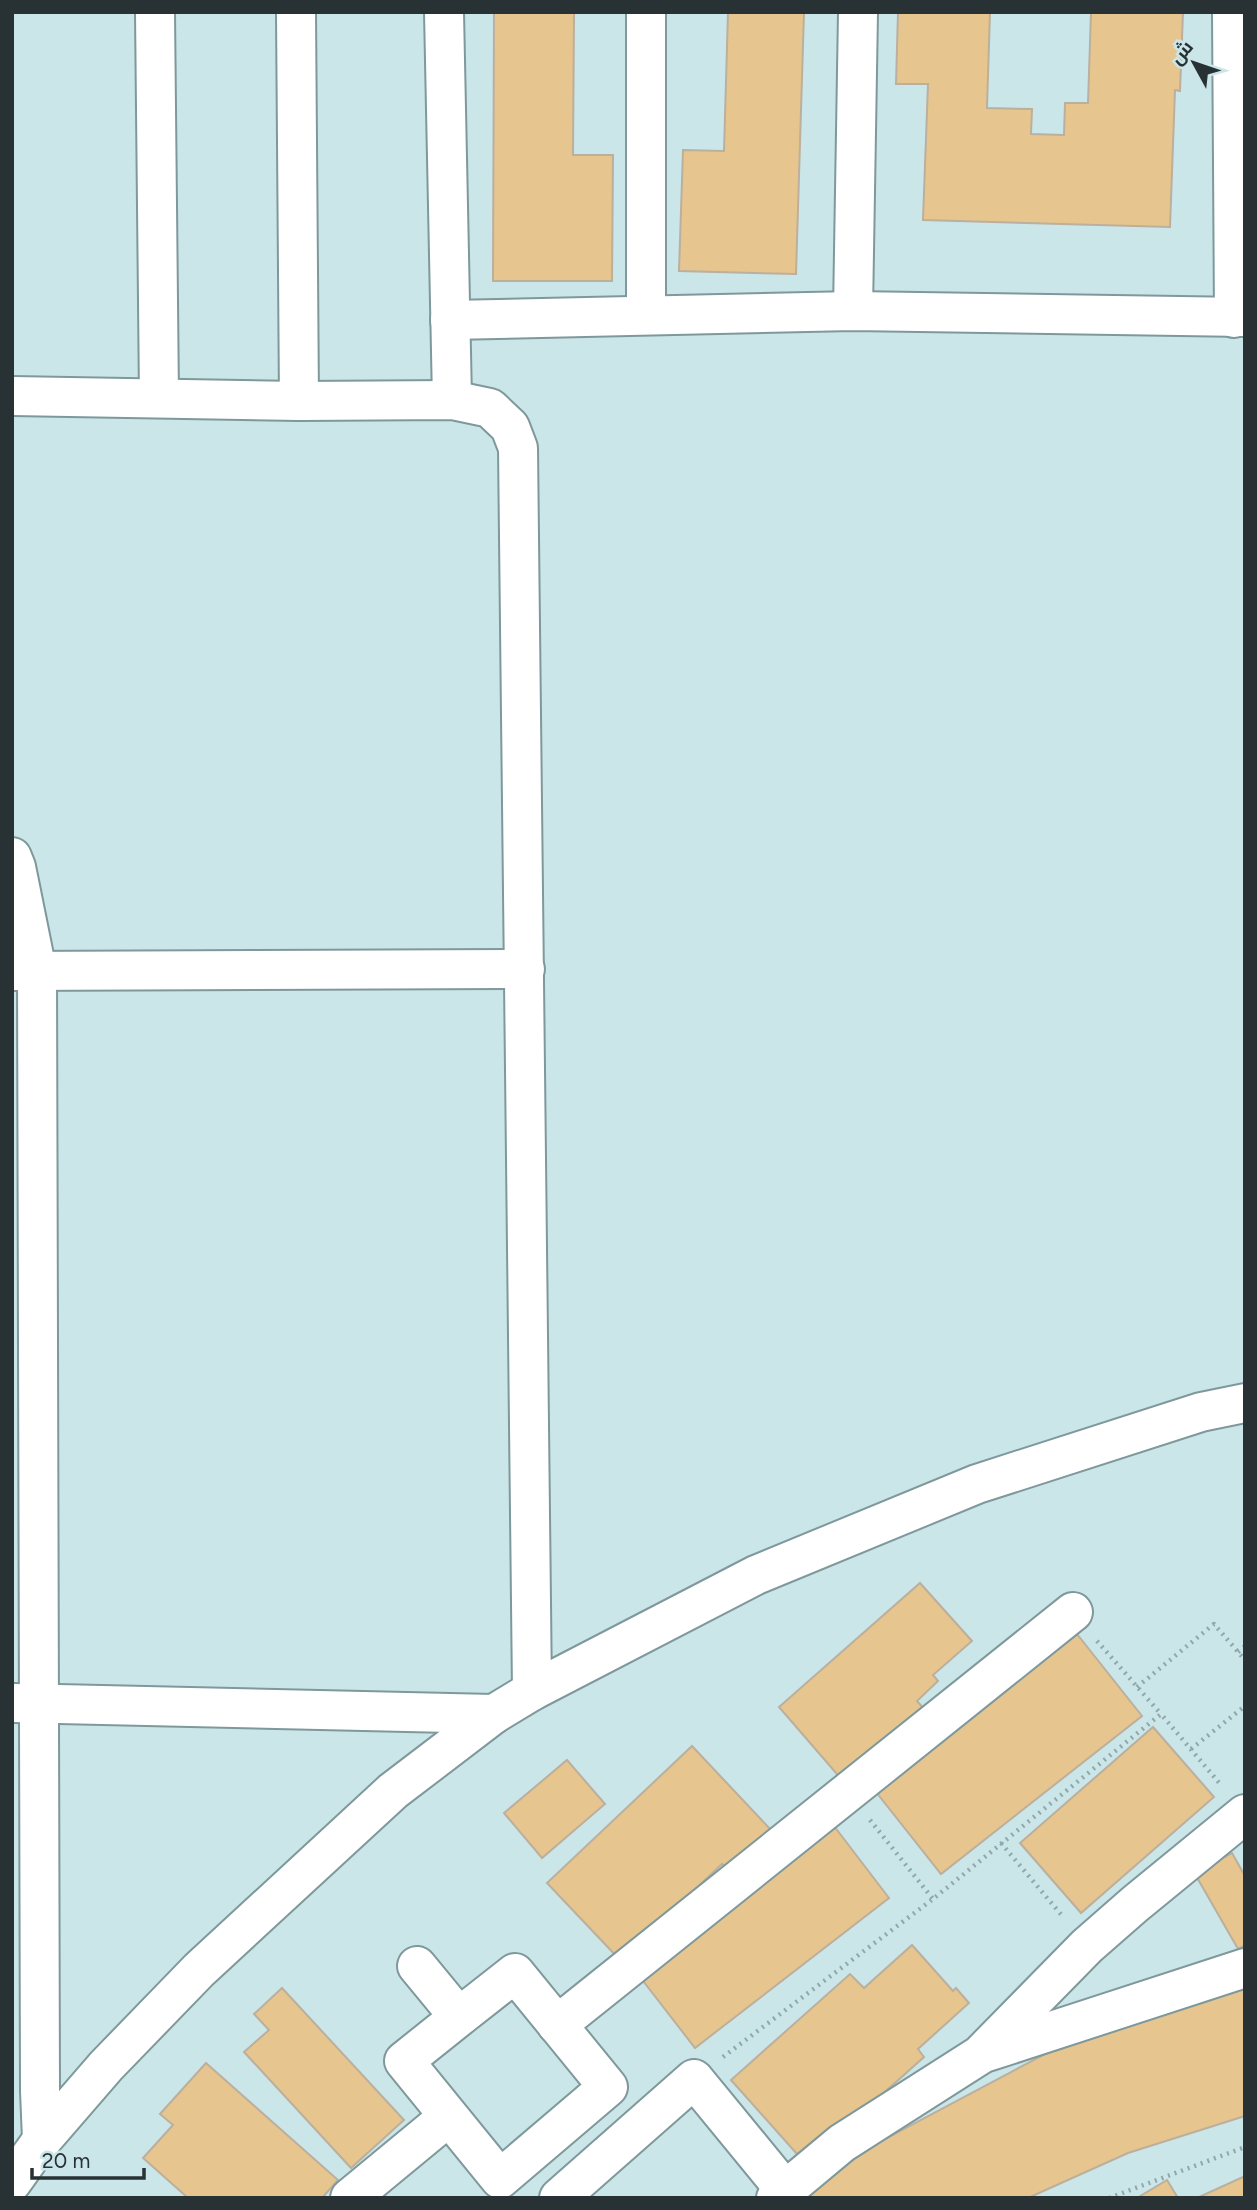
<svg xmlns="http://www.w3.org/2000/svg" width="1257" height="2210" viewBox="0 0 1257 2210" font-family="Figtree,Cairo,sans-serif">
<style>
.building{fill:#e7c58e;stroke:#bbaf9d;stroke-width:2}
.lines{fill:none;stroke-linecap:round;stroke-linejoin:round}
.minor-casing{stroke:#7f989b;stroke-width:42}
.path{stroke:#92a7aa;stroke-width:4.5;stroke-dasharray:2 5;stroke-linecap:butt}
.minor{stroke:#fff;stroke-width:38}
</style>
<rect width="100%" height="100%" fill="#cbe6e9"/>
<!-- building -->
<g class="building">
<polygon points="494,12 574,12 573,155 613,155 612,281 493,281"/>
<polygon points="728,12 804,12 796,274 679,271 683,150 724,151"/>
<polygon points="898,12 990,12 987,108 1032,109 1031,134 1064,135 1065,103 1088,103 1091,12 1183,12 1180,91 1175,90 1170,227 923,220 928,84 896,84"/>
<polygon points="920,1583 972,1641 933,1675 938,1681 917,1701 932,1718 849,1788 779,1707"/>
<polygon points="1077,1634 1142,1716 941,1874 876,1792"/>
<polygon points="1153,1727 1214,1797 1081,1913 1020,1843"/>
<polygon points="692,1746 772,1831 729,1872 722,1864 620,1960 547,1883"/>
<polygon points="567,1760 605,1804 542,1858 504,1813"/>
<polygon points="834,1826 889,1898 695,2048 640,1977"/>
<polygon points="1232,1853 1245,1876 1245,1945 1238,1949 1195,1874"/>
<polygon points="912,1945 953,1991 956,1988 969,2003 918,2049 924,2057 805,2163 731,2080 850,1974 864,1988"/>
<polygon points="1245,1985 1245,2116 1128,2153 1028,2198 796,2198 883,2140 1047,2053 1146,2012"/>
<polygon points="282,1988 404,2120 351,2168 244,2052 269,2030 254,2014"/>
<polygon points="206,2063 338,2180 322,2198 188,2198 143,2158 173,2125 160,2114"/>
<polygon points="1245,2176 1245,2198 1197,2198"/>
<polygon points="1167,2180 1178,2198 1137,2198"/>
</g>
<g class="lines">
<!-- minor casing -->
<g class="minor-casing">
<g id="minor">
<polyline points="155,12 159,398"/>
<polyline points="296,12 299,401"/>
<polyline points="444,12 452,400"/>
<polyline points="646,12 646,315"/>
<polyline points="1232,12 1234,318"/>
<polyline points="853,311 858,12"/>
<polyline points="450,320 853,311 1245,317"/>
<polyline points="12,396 299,401 452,400 490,408 510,427 518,448 532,1691"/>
<polyline points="12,857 16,867 37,971 40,2091 42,2140"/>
<polyline points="12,971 525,969"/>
<polyline points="14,1703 494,1714"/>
<polyline points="417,1966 459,2017 404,2061 500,2179 608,2087 515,1973 459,2017"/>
<polyline points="557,2025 1073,1612"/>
<polyline points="987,2052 1245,1968"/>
<polyline points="12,2182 42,2140 106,2066 199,1970 393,1791 494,1714 532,1691 756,1575 977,1484 1201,1412 1245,1403"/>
<polyline points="350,2198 448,2117"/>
<polyline points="559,2198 694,2079 785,2190"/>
<polyline points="776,2198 842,2143 980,2055 1087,1946 1135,1904 1245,1814"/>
</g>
</g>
<!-- path -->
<g class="path">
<polyline points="1097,1641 1161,1714"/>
<polyline points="1238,1652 1245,1646"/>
<polyline points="1137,1687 1214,1624 1245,1660"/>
<polyline points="1191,1749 1245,1706"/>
<polyline points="870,1820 933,1899"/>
<polyline points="1001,1843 1064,1918"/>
<polyline points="723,2057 933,1899 1161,1714 1221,1785"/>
<polyline points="1109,2198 1245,2147"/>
</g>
<!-- minor -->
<use href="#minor" class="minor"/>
</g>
<!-- border -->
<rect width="1257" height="2210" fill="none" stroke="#283234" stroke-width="28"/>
<!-- north arrow -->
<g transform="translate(1194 63) rotate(310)" stroke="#cbe6e9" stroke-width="5" paint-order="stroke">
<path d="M0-5L12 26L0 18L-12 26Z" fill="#283234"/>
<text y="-10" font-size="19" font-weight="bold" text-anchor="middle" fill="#283234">ش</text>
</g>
<!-- scale -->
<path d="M32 2168v10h112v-10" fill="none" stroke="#283234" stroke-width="3.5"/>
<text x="42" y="2168" font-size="21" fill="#283234" stroke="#cbe6e9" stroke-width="5" paint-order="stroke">20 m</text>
</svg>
